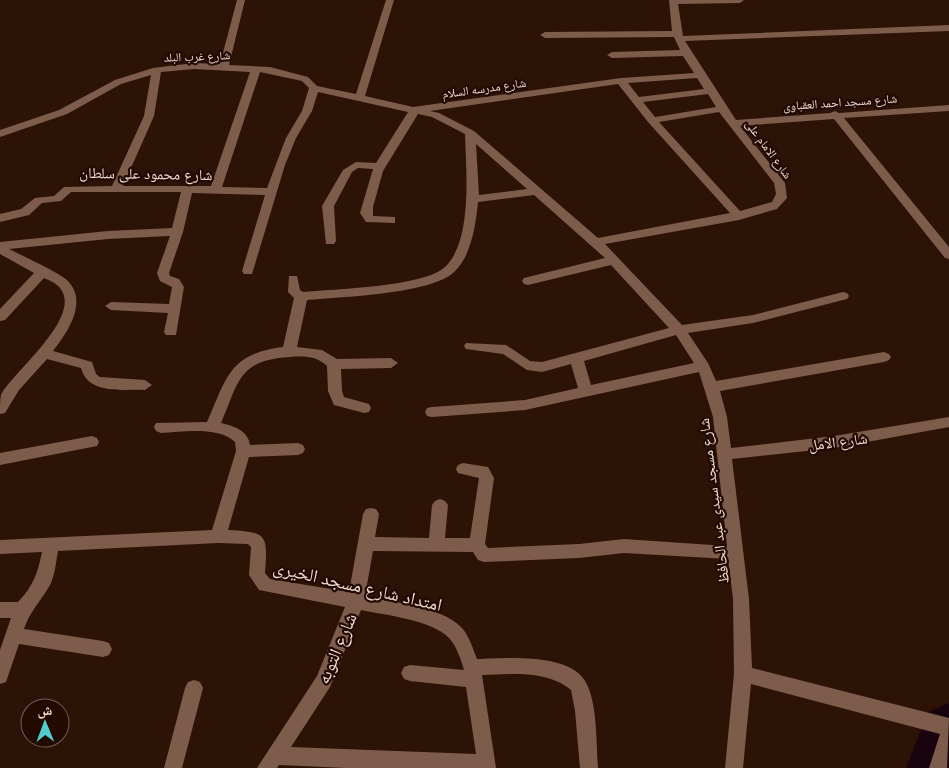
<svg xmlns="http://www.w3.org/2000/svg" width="949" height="768" viewBox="0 0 949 768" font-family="'Golos Text','Noto Naskh Arabic',sans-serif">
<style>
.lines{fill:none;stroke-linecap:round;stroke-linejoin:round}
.river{fill:#19030f;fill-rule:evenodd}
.minor{fill:#7d5c4c;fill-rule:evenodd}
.labels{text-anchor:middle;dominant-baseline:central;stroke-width:4.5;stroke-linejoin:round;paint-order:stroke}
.far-street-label{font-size:12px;fill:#efdcd3;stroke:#230a00}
.street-label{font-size:15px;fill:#efdcd3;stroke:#230a00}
.near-street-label{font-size:18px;fill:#efdcd3;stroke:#230a00}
</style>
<rect width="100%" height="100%" fill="#2d1305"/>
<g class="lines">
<!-- river -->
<polygon class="river" points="949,703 949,768 906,768 928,712"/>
<!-- minor -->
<g class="minor">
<path d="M237 0H245L229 65 270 67 308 77 317 86 356 94 386 0H394L365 96 413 107 621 78 694 73 683 56 612 58 607 55 612 52 680 50 674 37 545 38 540 35 545 32 672 31 669 0H744L740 3 678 4 683 36 949 25V31L685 41 736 120 830 113 835 111 839 113 949 105V111L844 118 949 247V259L945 258 834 119 740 126 785 183 787 198 777 209 739 220 605 244 682 325 753 315 843 292 847 293 849 296 847 299 753 323 688 333 708 363 716 381 884 352 889 354 891 357 889 360 884 362 720 391 727 417 731 448 834 436 949 417V427L834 448 732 459 749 599 752 668 949 718 947 768H929L940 734 751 684 743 768H725L734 674 733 599 728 559 624 553 579 558 484 562 478 560 473 552 373 551 365 596C392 602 442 607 461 627 469 635 473 649 477 659 505 658 564 653 583 678 598 697 596 744 598 768H580L575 711 571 690C547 670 511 674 482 675L496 768H346L279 765 277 768H257L317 676 345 607 259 590 249 575 251 547 248 544 218 543 58 551C56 562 55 575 50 585 41 601 30 611 24 629L103 641 109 643 112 649 109 655 103 657 19 644 6 682 0 684V650L11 618H0V602H18C33 587 38 572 42 552L0 554V540L212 530 236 451 235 442C218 426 183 432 161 433L156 431 154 427 156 423 207 422C227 377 229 354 283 347L294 298 288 292 289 276H297L300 290 303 292C334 289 423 287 445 267 473 241 466 169 465 134L432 117 418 114 383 171 373 207V216L395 217V223L366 222 360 213 373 169 358 168 352 172 334 206 336 241 334 244H326L322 206 343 170 356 162 376 163 408 112 318 92 312 111 296 138 285 165 252 274H244L242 271 265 195 192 193 183 232 169 273 170 276 179 279 184 287 176 335H166L164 332 168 313 111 310 105 306 111 302 169 304 172 287 160 281 157 273 170 236 108 239 9 249C21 255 60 273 68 281 88 302 68 332 53 351L92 362 96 374 100 377 145 380 152 385 145 390C122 389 88 395 81 368L47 359 19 390 5 413 0 414C0 408 0 400 1 395 12 372 89 313 57 285 54 282 48 280 44 278L5 320 0 321V309L34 273 0 254V242L108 231 172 228 181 192H71L61 201 42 203 29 215 0 222V214L21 209 35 198 54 196 64 187 112 186 144 116 151 75 121 84 67 114 0 137V130L59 110 115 80 153 68 194 63 220 64ZM194 69 250 72 211 186H123L154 116 161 72ZM260 72 302 81 309 88 302 111 286 138 267 188 222 187ZM697 78 704 89 639 97 628 83ZM618 84 648 122 730 213 598 238 474 131 439 113 430 111ZM708 94 716 107 655 117 643 102ZM719 112 774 183 776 194 772 202 740 211 659 122ZM476 144 527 189 479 195ZM534 195 605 258 524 278 522 281 524 284 528 285 611 265 669 328 542 362 530 361 506 345 466 343 464 346 466 349 503 354 527 370 542 372 571 364 578 388 525 400 432 407 427 408 425 412 427 416 432 417 525 410 699 372 713 417 727 546 624 539 579 544 488 548 485 544 494 478 488 467 463 463 458 465 456 469 458 473 479 478 470 538H445L448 505 445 501 440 499 435 501 432 505 429 538 375 537 379 514 376 509 371 508 366 509 363 514 349 592 270 579 265 573C268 534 267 532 228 530L249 457 298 455 303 453 305 449 303 445 298 443 250 445C248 430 233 426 221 423 239 382 238 360 290 357 305 356 316 356 327 366L328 391 334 405 364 413 369 412 371 408 369 404 344 397 342 391 341 369 391 368 398 363 391 358 337 359 322 350 297 347 307 300C340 297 429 294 453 273 471 258 476 224 478 202ZM676 335 694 363 591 385 584 361ZM361 610C385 615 432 620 449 638 456 645 461 660 464 670L410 665 404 667 401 673 404 679 410 681 466 687 476 754 291 747 330 687Z"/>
<polygon points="92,436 97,438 99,442 97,446 0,465 0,453"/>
<polygon points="194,680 200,682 203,688 182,768 164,768 185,688 188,682"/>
</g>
</g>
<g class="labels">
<!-- far-street labels -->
<g class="far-street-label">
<text transform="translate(197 56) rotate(-2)">شارع غرب البلد</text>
<text transform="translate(484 88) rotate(-8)">شارع مدرسه السلام</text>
<text transform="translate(840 102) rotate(-4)">شارع مسجد احمد العقباوى</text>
<text transform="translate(769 149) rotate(54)">شارع الامام على</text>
</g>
<!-- street labels -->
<g class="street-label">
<text transform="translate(146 173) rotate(1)">شارع محمود على سلطان</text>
<text transform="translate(838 441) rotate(-7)">شارع الامل</text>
<text transform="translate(713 501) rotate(-97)">شارع مسجد سيدى عبد الحافظ</text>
</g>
<!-- near-street labels -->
<g class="near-street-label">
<text transform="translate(358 585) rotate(13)">امتداد شارع مسجد الخيرى</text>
<text transform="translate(336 648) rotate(-67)">شارع التوبه</text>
</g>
</g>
<!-- north arrow -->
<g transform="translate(45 723) rotate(359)"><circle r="24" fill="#230a00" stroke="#755e54"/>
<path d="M0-4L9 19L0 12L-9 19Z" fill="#52cdcf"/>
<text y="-8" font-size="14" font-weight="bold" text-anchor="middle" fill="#efdcd3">ش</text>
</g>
</svg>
